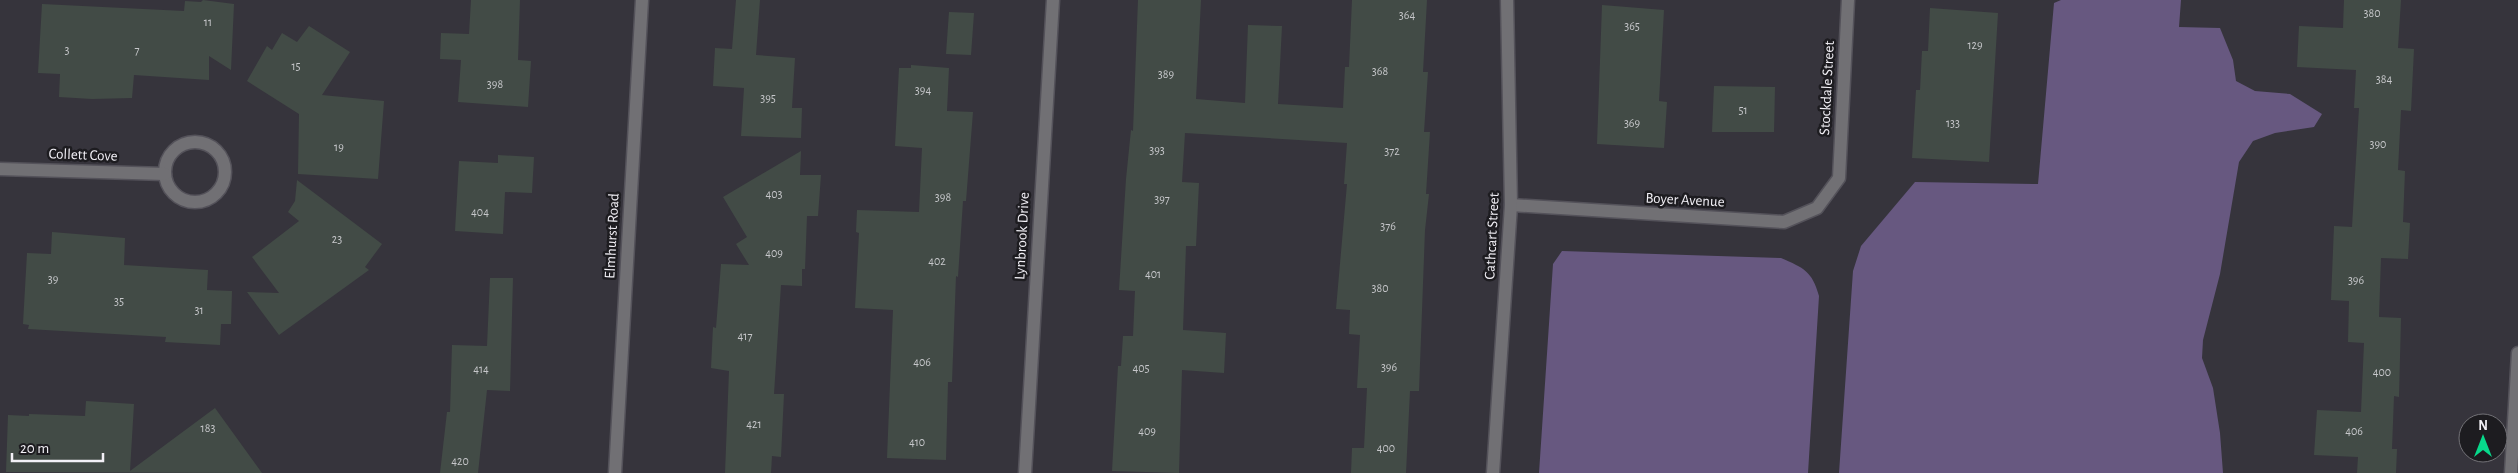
<svg xmlns="http://www.w3.org/2000/svg" width="2518" height="473" viewBox="0 0 2518 473" font-family="'Alegreya Sans',sans-serif">
<style>
.forest{fill:#675880}
.building{fill:#424b46}
.lines{fill:none;stroke-linecap:round;stroke-linejoin:round}
.minor-casing{stroke:#54525a;stroke-width:15}
.tertiary-casing{stroke:#54525a;stroke-width:15}
.minor{stroke:#717074;stroke-width:12}
.tertiary{stroke:#717074;stroke-width:12}
.labels{text-anchor:middle;dominant-baseline:central;stroke-width:5;stroke-linejoin:round;paint-order:stroke}
.number-label{font-size:12px;fill:#c6c7ca}
.street-label{font-size:15px;fill:#f2f0f6;stroke:#1d1c20}
</style>
<rect width="100%" height="100%" fill="#36343c"/>
<!-- forest -->
<g class="forest">
<polygon points="2061,0 2181,0 2179,27 2220,28 2233,60 2236,81 2255,91 2290,94 2322,114 2314,127 2275,133 2253,141 2239,162 2220,274 2203,340 2202,358 2213,388 2220,433 2223,473 1839,473 1853,271 1861,246 1915,182 2038,184 2054,3"/>
<path d="M1562 251 1781 258C1804 268 1812 271 1819 296L1808 473H1539L1553 264Z"/>
</g>
<!-- building -->
<g class="building">
<polygon points="203,0 234,4 231,70 209,56 209,80 134,75 132,98 92,99 59,97 60,74 38,73 42,4 184,11 185,1 201,2"/>
<polygon points="471,0 520,0 518,60 531,61 528,107 458,102 461,60 440,59 441,33 469,34"/>
<polygon points="736,0 760,0 756,55 795,58 792,108 802,108 801,138 741,136 744,88 713,86 715,48 732,49"/>
<polygon points="1138,0 1201,0 1196,99 1245,103 1248,25 1282,26 1278,104 1343,108 1345,67 1349,67 1352,0 1427,0 1423,72 1428,72 1424,132 1430,132 1426,194 1429,194 1425,230 1419,391 1410,391 1406,473 1351,473 1352,448 1364,448 1367,388 1357,388 1360,335 1349,334 1350,310 1336,309 1347,184 1344,184 1347,143 1185,133 1182,182 1199,183 1196,246 1186,246 1183,330 1226,333 1224,373 1182,370 1179,473 1112,471 1118,366 1121,366 1123,336 1133,336 1135,291 1119,290 1126,179 1131,130 1133,131"/>
<polygon points="2344,0 2401,0 2398,48 2414,49 2411,111 2401,110 2398,170 2405,171 2403,222 2410,223 2408,259 2381,258 2379,317 2401,318 2399,397 2394,396 2392,449 2397,449 2396,473 2357,473 2358,457 2314,455 2317,410 2361,412 2364,343 2348,342 2349,301 2331,300 2334,226 2352,227 2359,108 2354,108 2356,70 2297,67 2299,26 2343,28"/>
<polygon points="1602,5 1664,10 1659,101 1667,102 1664,148 1597,144"/>
<polygon points="1930,8 1998,13 1989,162 1912,158 1916,90 1920,90 1922,51 1928,51"/>
<polygon points="949,12 974,13 971,55 946,54"/>
<polygon points="309,26 350,52 322,95 384,101 378,179 298,174 299,114 247,81 267,46 272,50 282,33 297,42"/>
<polygon points="911,65 949,68 947,111 973,112 966,201 963,201 958,277 956,276 952,382 948,382 946,460 887,458 893,310 855,308 859,233 856,232 857,210 919,212 922,148 895,146 899,68 911,68"/>
<polygon points="1714,86 1775,87 1774,132 1712,132"/>
<polygon points="801,151 800,175 821,175 818,216 807,216 805,269 802,269 802,286 781,285 774,394 784,394 781,457 772,456 771,473 725,473 729,371 711,368 713,327 716,328 721,264 749,265 736,244 747,237 723,197"/>
<polygon points="498,155 534,157 532,193 505,192 503,234 455,231 459,161 498,163"/>
<polygon points="297,180 382,244 365,267 369,270 279,335 247,292 279,293 252,257 299,221 288,212 295,201"/>
<polygon points="52,232 125,238 124,265 208,270 207,290 232,291 231,324 221,324 220,345 165,342 166,337 28,329 29,325 23,324 27,253 51,254"/>
<polygon points="490,278 513,278 510,391 487,390 478,473 440,473 447,412 450,412 452,345 487,346"/>
<polygon points="86,401 134,404 130,471 215,408 262,473 6,472 8,415 29,416 29,414 85,416"/>
</g>
<g class="lines">
<!-- minor casing -->
<g class="minor-casing">
<g id="minor">
<circle cx="195" cy="172" r="30"/>
<polyline points="0,169 165,174"/>
<polyline points="1511,205 1784,222 1817,208 1839,178 1848,0"/>
<polyline points="1025,473 1053,0"/>
<polyline points="1493,473 1511,205 1507,0"/>
<polyline points="2511,473 2518,353"/>
</g>
</g>
<!-- tertiary casing -->
<g class="tertiary-casing">
<polyline id="tertiary" points="615,473 642,0"/>
</g>
<!-- minor -->
<use href="#minor" class="minor"/>
<!-- tertiary -->
<use href="#tertiary" class="tertiary"/>
</g>
<g class="labels">
<!-- number labels -->
<g class="number-label">
<text x="2372" y="13">380</text>
<text x="1407" y="15">364</text>
<text x="208" y="22">11</text>
<text x="1632" y="26">365</text>
<text x="1975" y="45">129</text>
<text x="67" y="50">3</text>
<text x="137" y="50">7</text>
<text x="296" y="66">15</text>
<text x="1380" y="71">368</text>
<text x="1166" y="74">389</text>
<text x="2384" y="79">384</text>
<text x="495" y="84">398</text>
<text x="923" y="90">394</text>
<text x="768" y="98">395</text>
<text x="1743" y="110">51</text>
<text x="1632" y="123">369</text>
<text x="1953" y="123">133</text>
<text x="2378" y="144">390</text>
<text x="339" y="147">19</text>
<text x="1157" y="150">393</text>
<text x="1392" y="151">372</text>
<text x="774" y="194">403</text>
<text x="943" y="197">398</text>
<text x="1162" y="199">397</text>
<text x="480" y="212">404</text>
<text x="1388" y="226">376</text>
<text x="337" y="239">23</text>
<text x="774" y="253">409</text>
<text x="937" y="261">402</text>
<text x="1153" y="274">401</text>
<text x="53" y="279">39</text>
<text x="2356" y="280">396</text>
<text x="1380" y="288">380</text>
<text x="119" y="301">35</text>
<text x="199" y="310">31</text>
<text x="745" y="336">417</text>
<text x="922" y="362">406</text>
<text x="1389" y="367">396</text>
<text x="1141" y="368">405</text>
<text x="481" y="369">414</text>
<text x="2382" y="372">400</text>
<text x="754" y="424">421</text>
<text x="208" y="428">183</text>
<text x="1147" y="431">409</text>
<text x="2354" y="431">406</text>
<text x="917" y="442">410</text>
<text x="1386" y="448">400</text>
<text x="460" y="461">420</text>
</g>
<!-- street labels -->
<g class="street-label">
<text transform="translate(1827 88) rotate(-87)">Stockdale Street</text>
<text transform="translate(83 155) rotate(2)">Collett Cove</text>
<text transform="translate(1685 200) rotate(3)">Boyer Avenue</text>
<text transform="translate(612 236) rotate(-87)">Elmhurst Road</text>
<text transform="translate(1022 236) rotate(-87)">Lynbrook Drive</text>
<text transform="translate(1492 236) rotate(-87)">Cathcart Street</text>
</g>
</g>
<!-- north arrow -->
<g transform="translate(2483 438)"><circle r="24" fill="#1d1c20" stroke="#727176"/>
<path d="M0-4L9 19L0 12L-9 19Z" fill="#07d98b"/>
<text y="-8" font-size="14" font-weight="bold" text-anchor="middle" fill="#f2f0f6">N</text>
</g>
<!-- scale -->
<path d="M12 453v8h91v-8" fill="none" stroke="#f2f0f6" stroke-width="2.5"/>
<text x="20" y="453" font-size="15" fill="#f2f0f6" stroke="#1d1c20" stroke-width="4" paint-order="stroke">20 m</text>
</svg>
